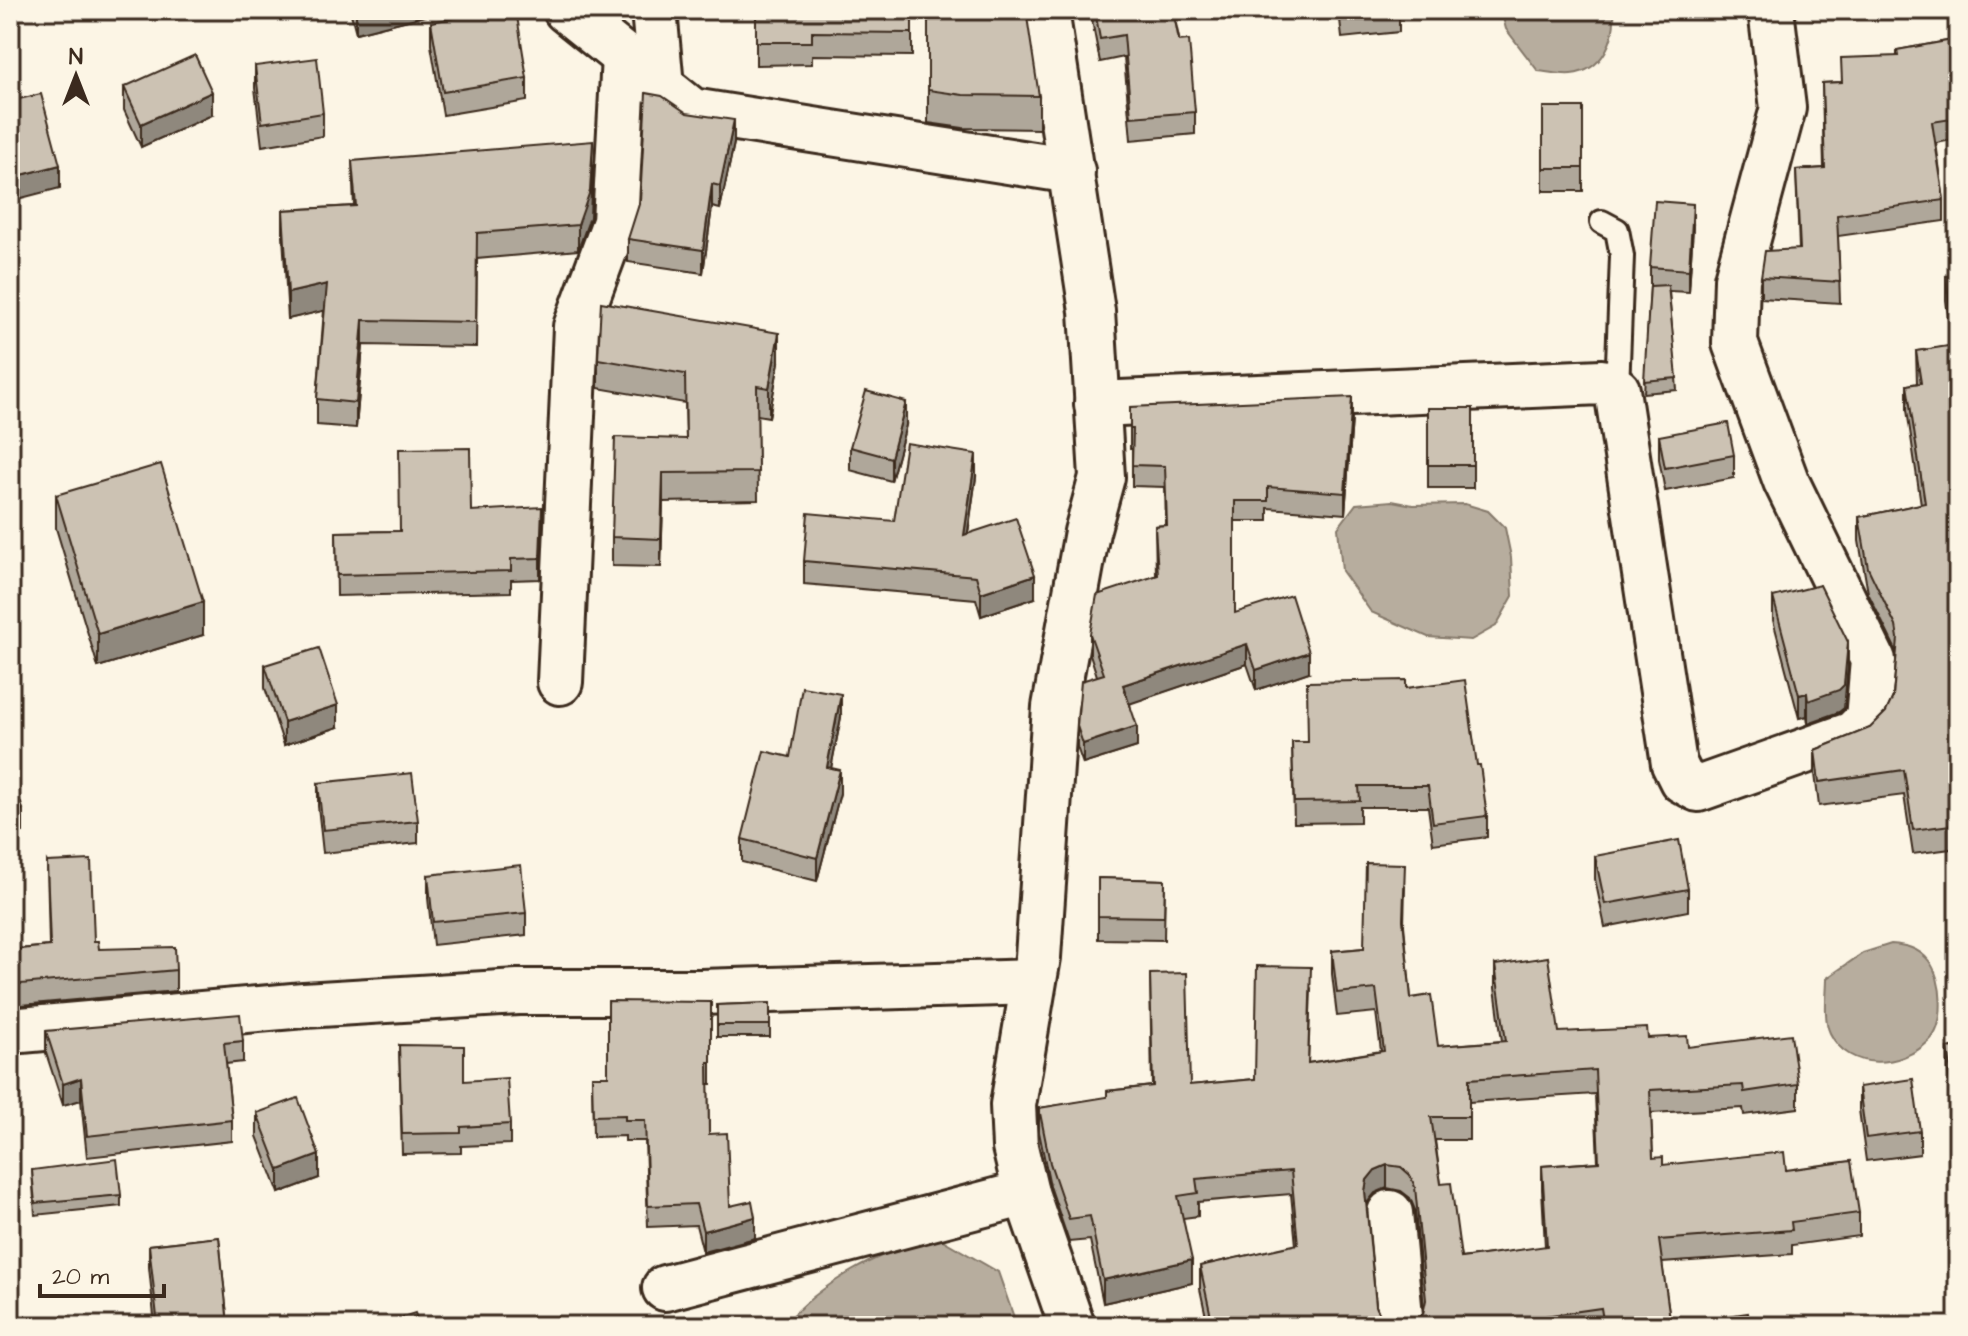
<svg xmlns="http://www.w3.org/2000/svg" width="1968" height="1336" viewBox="0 0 1968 1336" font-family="'Architects Daughter',sans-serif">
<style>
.water{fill:#b7ad9e;stroke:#85796b;stroke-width:2}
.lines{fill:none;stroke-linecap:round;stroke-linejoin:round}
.lane-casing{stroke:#3b2a1e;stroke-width:28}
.street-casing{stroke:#3b2a1e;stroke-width:50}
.lane{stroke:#fcf5e5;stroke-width:22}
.street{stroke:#fcf5e5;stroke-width:44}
.wall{fill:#afa79a;stroke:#3b2a1e;stroke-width:2;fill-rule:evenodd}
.shaded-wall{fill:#8f887d;stroke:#3b2a1e;stroke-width:2}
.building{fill:#ccc2b3;stroke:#3b2a1e;stroke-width:2;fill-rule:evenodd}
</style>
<rect width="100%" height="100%" fill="#fcf5e5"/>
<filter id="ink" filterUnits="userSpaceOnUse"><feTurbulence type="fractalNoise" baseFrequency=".0125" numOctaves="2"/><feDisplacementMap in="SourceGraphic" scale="16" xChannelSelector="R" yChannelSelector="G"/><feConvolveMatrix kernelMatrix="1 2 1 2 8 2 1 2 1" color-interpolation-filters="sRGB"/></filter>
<g filter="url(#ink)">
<!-- water -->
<g class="water">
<path d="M1501 10H1614C1616 39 1603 71 1571 74 1561 75 1549 72 1538 71L1506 29Z"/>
<polygon points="1392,501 1413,505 1465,504 1488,511 1505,528 1511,557 1513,596 1496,626 1471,640 1428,637 1371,612 1342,571 1338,528 1356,504"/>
<path d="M1891 944C1905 945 1919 948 1929 961 1943 979 1946 1025 1929 1041 1901 1068 1849 1072 1830 1033 1823 1019 1827 993 1827 978L1863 953Z"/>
<path d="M934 1235 998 1272 1017 1326H783C823 1280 877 1255 934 1235Z"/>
</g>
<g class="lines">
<!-- lane casing -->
<g class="lane-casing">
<polyline id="lane" points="1602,222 1617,230 1622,256 1617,390"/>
</g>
<!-- street casing -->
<g class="street-casing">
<g id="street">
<polyline points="566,10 692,111 1072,171"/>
<polyline points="654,10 661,86"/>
<polyline points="1046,10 1092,311 1102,477 1087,532 1055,707 1038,957 1013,1105 1015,1147 1026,1193 1072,1326"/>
<polyline points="1097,404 1602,382 1617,390 1674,764 1682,780 1698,789 1853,734 1868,719 1873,660 1786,481 1735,343 1737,279 1783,108 1771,10"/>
<polyline points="560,682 576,327 615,222 624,57"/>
<polyline points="10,1031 304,1005 518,992 701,992 1033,982"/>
<polyline points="1390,1213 1401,1326"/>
<polyline points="665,1288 1026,1193"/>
</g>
</g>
<!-- lane -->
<use href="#lane" class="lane"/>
<!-- street -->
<use href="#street" class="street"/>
</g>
<!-- wall -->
<g class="wall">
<polygon points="350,10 428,10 428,15 356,33"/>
<polygon points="756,10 912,10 912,56 812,55 812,64 756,65"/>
<polygon points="928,10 1039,96 1039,129 963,128 928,123"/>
<polygon points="1090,10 1173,10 1195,112 1195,134 1131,140 1124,57 1100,62"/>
<polygon points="1339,10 1399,10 1399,32 1342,38"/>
<polygon points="431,22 527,78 527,101 443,115 431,45"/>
<polygon points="1958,39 1958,139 1936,143 1944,200 1944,221 1838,236 1840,303 1761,298 1761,277 1799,249 1796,170 1824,168 1822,83 1841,82 1897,56 1897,50"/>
<polygon points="255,66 323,113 323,136 262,146 255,88"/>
<polygon points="124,87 212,115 141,147 124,110"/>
<rect x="1543" y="107" width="40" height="84"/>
<polygon points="734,143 720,209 712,207 703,273 628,262 628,239"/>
<polygon points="352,161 593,166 590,217 578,250 477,259 476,347 363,345 356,428 317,425 317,399 324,310 288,319 283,236 283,210 354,206"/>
<polygon points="1693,226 1689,292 1669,291 1677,390 1644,393 1650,286 1650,267"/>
<polygon points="1958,275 1958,848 1913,854 1904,795 1819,806 1815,774 1815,750 1870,728 1886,712 1893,697 1897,654 1896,650 1868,593 1859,541 1859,517 1921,504 1907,410 1907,385 1917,383 1916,351 1952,346 1946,300 1946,276"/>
<polygon points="598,359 779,362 769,417 757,415 758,500 663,502 661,567 612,566 612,537 686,439 685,403 598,388"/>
<polygon points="1130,407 1352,418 1345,514 1268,508 1268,521 1235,521 1235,613 1309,672 1256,690 1247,664 1130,703 1137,747 1083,764 1077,747 1077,726 1097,676 1090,654 1090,634 1156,575 1155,526 1166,525 1165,487 1132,486 1132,449 1130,449"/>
<rect x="1428" y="408" width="45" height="80"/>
<polygon points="906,425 891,481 850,470 850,447"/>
<polygon points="1659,436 1734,455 1734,478 1665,491 1659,459"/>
<polygon points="976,477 968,534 1035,598 981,616 976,599 804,584 804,561 894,521"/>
<polygon points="56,495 203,635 98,667 56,528"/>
<polygon points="471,511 542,529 540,579 511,580 511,592 337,596 336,532 400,531"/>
<polygon points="1773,597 1848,665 1844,708 1839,712 1808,723 1807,716 1799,718 1773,620"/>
<polygon points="265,665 338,727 284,745 265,688"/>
<polygon points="1406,688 1477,765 1487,816 1487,837 1433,844 1428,807 1360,807 1360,822 1294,823 1292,742 1308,742"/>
<polygon points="841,717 831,768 840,793 817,881 742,862 742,839 790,757"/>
<polygon points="318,783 418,821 418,843 323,853 318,806"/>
<polygon points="1595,856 1688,889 1688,911 1605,927 1595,879"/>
<polygon points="47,862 99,949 176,970 176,991 10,1006 10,950 49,946"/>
<polygon points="428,875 526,913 526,935 433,945 428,898"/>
<polygon points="1098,878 1165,880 1164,940 1098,939"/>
<path d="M1405 887 1404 925 1411 998 1438 1046 1502 1041 1495 988V965L1559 1032 1648 1038 1688 1047 1798 1084V1108L1744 1115 1743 1108 1651 1113 1653 1158 1663 1165 1786 1170 1859 1213V1236L1792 1245V1254L1662 1263 1671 1326H1407L1415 1323 1423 1314 1424 1308 1415 1210 1410 1198 1401 1191 1387 1188 1375 1193 1367 1203V1206L1376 1306 1381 1318 1393 1326H1208L1200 1289V1266L1296 1245 1291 1194 1198 1202V1216L1183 1218 1192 1283 1103 1303 1090 1240 1069 1242 1050 1186 1039 1132V1108L1107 1098V1091L1152 1086 1150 974 1190 1085 1255 1079 1311 990 1308 1063 1381 1051 1376 1012 1337 1016 1332 974V951L1364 948ZM1595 1094 1598 1162 1542 1166V1189L1545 1247 1461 1258 1441 1184 1435 1140H1469V1102Z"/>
<polygon points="711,1002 711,1084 708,1084 709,1134 730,1206 755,1238 703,1252 696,1225 648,1227 645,1141 625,1141 625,1136 593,1137 592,1076 608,1076"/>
<polygon points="770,1003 770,1037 717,1037 717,1005"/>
<polygon points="46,1031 243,1041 243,1062 226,1064 232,1120 232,1141 87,1157 81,1100 63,1105 46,1053"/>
<polygon points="399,1045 464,1081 510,1124 510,1144 461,1146 461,1153 402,1154"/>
<polygon points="1958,1046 1958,1121 1955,1122 1948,1070 1948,1048"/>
<polygon points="1859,1087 1920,1131 1920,1154 1866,1161 1859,1110"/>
<polygon points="257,1113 319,1178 279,1193 257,1136"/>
<polygon points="32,1170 121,1195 121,1206 35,1215"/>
<polygon points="219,1237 228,1326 155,1326 149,1267 149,1245"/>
</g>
<!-- shaded-wall -->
<g class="shaded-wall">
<polygon points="356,10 428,10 428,15 356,33"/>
<polygon points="212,92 212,115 141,147 141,124"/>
<polygon points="734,120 734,143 720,209 720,186"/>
<polygon points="593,141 590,217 578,250 578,225"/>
<polygon points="60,165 60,188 10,201 10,178"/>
<polygon points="712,184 712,207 703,273 703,250"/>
<polygon points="1693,204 1693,226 1689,292 1689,270"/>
<polygon points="327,284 327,310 288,319 288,293"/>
<polygon points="363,320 363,345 356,428 356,403"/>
<polygon points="779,333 779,362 769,417 769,388"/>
<polygon points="1352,397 1352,418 1345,514 1345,493"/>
<polygon points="906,402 906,425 891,481 891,458"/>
<polygon points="976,454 976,477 964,558 964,535"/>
<polygon points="663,473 663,502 661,567 661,539"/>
<polygon points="542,507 542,529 540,579 540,558"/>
<polygon points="1035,575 1035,598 981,616 981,593"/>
<polygon points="203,602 203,635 98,667 98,634"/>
<polygon points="1848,642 1848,665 1844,708 1839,712 1808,723 1808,701"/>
<polygon points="1247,644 1247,664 1123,706 1123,685"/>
<polygon points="1309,652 1309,672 1256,690 1256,670"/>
<polygon points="1807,693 1807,716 1799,718 1799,695"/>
<polygon points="841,694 841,717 827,789 827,767"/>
<polygon points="338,705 338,727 284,745 284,722"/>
<polygon points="1137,726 1137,747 1083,764 1083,744"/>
<polygon points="840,770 840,793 817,881 817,858"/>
<polygon points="23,809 23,832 10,836 10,813"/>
<polygon points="81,1078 81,1100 63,1105 63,1084"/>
<polygon points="319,1155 319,1178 279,1193 279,1170"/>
<polygon points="1387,1165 1387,1188 1375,1193 1367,1203 1365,1215 1365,1191 1367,1180 1375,1170"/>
<polygon points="755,1217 755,1238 703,1252 703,1231"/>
<polygon points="1192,1260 1192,1283 1103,1303 1103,1280"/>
</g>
<!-- building -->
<g class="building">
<polygon points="500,10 516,10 527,78 443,92 431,22"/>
<polygon points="756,10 912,10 912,33 812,32 812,42 756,42"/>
<polygon points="928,10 1026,10 1039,96 963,95 928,90"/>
<polygon points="1095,10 1173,10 1179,41 1189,40 1195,112 1131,117 1124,35 1100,39"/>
<polygon points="1342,10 1393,10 1342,16"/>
<polygon points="1958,39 1958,118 1932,122 1944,200 1837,215 1840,282 1761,277 1765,251 1800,249 1796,170 1825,168 1822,83 1842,82 1841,58 1898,56 1897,50"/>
<polygon points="195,55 212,92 141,124 124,87"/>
<polygon points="317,58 323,113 262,123 255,66"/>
<polygon points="646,93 662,96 687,113 734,120 720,186 712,184 703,250 628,239 640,201"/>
<polygon points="41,94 60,165 10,178 10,101"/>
<rect x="1543" y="107" width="40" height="61"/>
<polygon points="593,141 590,191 578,225 477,233 476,322 363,320 356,403 317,399 327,284 288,293 283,210 356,206 352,161"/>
<polygon points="1655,201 1693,204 1689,270 1650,267"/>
<polygon points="1958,275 1958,824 1913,830 1904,770 1819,782 1815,750 1870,728 1886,712 1893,697 1898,638 1896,626 1868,568 1859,517 1925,503 1907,385 1921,383 1916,351 1955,345 1946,276"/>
<polygon points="1668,285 1677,378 1644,381 1650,286"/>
<polygon points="601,302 779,333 769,388 757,386 758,472 663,473 661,539 612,537 615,437 686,439 685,374 598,359"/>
<polygon points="866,391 906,402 891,458 850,447"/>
<polygon points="1352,397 1345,493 1268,487 1268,501 1235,501 1235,613 1291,595 1309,652 1256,670 1247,644 1123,685 1137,726 1083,744 1077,726 1081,681 1104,674 1090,634 1097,595 1158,575 1155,526 1167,525 1165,466 1132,465 1133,429 1130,429 1130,407"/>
<rect x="1428" y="408" width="45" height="57"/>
<polygon points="1728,423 1734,455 1665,468 1659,436"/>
<polygon points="906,443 976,454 964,535 1016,518 1035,575 981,593 976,576 804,561 808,513 894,521"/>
<polygon points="470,448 471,511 542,507 540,558 511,559 511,571 337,575 336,532 400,531 399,449"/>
<polygon points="161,464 203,602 98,634 56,495"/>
<polygon points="1820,585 1848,642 1844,685 1839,690 1808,701 1807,693 1799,695 1773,597"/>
<polygon points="319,648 338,705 284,722 265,665"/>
<polygon points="1406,680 1406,688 1465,680 1477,765 1480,765 1487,816 1433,823 1428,786 1359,786 1360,801 1294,802 1292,742 1308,742 1307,682"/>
<polygon points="802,687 841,694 827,767 840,770 817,858 742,839 764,751 790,757"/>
<polygon points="10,772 23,809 10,813"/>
<polygon points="412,773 418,821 323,830 318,783"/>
<polygon points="1679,840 1688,889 1605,904 1595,856"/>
<polygon points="91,860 94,941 98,941 99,949 175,947 176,970 10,985 10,950 50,946 47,862"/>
<path d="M1366 863 1405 864 1403 920 1411 998 1431 995 1438 1046 1506 1041 1495 965 1548 957 1559 1032 1647 1028 1648 1038 1687 1036 1688 1047 1791 1034 1798 1084 1744 1092 1743 1085 1650 1090 1653 1158 1663 1157V1165L1784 1152 1786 1170 1851 1161 1859 1213 1791 1222 1792 1230 1659 1240 1671 1326H1604L1601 1308 1502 1322V1326H1407L1415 1323 1423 1314 1426 1300 1415 1187 1410 1175 1401 1167 1387 1165 1375 1170 1367 1180 1365 1191 1376 1306 1381 1318 1393 1326H1213L1200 1266 1298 1244 1291 1171 1196 1179 1198 1193 1178 1196 1192 1260 1103 1280 1090 1216 1069 1219 1050 1163 1039 1108 1107 1097V1091L1153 1086 1150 974 1187 973 1190 1085 1255 1079 1257 966 1311 967 1308 1063 1384 1051 1376 989 1337 993 1332 951 1364 948ZM1595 1070 1599 1162 1542 1166 1547 1246 1461 1258 1451 1183 1441 1184 1431 1117H1469V1079Z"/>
<polygon points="521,865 526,913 433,922 428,875"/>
<polygon points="1098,878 1165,880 1164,917 1098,916"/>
<polygon points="608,1001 711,1002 711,1062 708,1062 709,1134 727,1133 730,1206 752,1201 755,1217 703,1231 696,1204 648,1206 645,1120 625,1120 625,1115 593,1116 592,1076 608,1076"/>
<polygon points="770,1003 770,1025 717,1025 717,1005"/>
<polygon points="240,1014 243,1041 224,1043 232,1120 87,1136 81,1078 63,1084 46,1031"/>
<polygon points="399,1045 464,1046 464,1081 507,1078 510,1124 461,1127 461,1133 402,1134"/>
<polygon points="1958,1046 1958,1099 1955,1099 1948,1048"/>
<polygon points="1913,1079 1920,1131 1866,1138 1859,1087"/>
<polygon points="298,1098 319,1155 279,1170 257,1113"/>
<polygon points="117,1159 121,1195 35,1203 32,1170"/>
<polygon points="219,1237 228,1325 158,1326 149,1245"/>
<polygon points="415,1313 420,1326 375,1326"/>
<polygon points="1748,1313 1750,1326 1694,1326 1694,1321"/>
</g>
</g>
<!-- margin -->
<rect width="1968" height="1336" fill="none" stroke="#fcf5e5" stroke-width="40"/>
<rect x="20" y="20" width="1928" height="1296" fill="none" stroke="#3b2a1e" stroke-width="3" filter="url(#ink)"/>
<!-- north arrow -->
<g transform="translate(76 76)" stroke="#fcf5e5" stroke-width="6" paint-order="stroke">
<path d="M0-6L14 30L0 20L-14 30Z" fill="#3b2a1e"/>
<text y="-12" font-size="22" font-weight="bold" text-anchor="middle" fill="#3b2a1e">N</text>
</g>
<!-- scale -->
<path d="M40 1284v12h124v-12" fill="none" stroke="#3b2a1e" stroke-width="4"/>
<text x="52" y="1284" font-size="24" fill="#3b2a1e" stroke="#fcf5e5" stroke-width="6" paint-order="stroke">20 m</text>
</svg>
